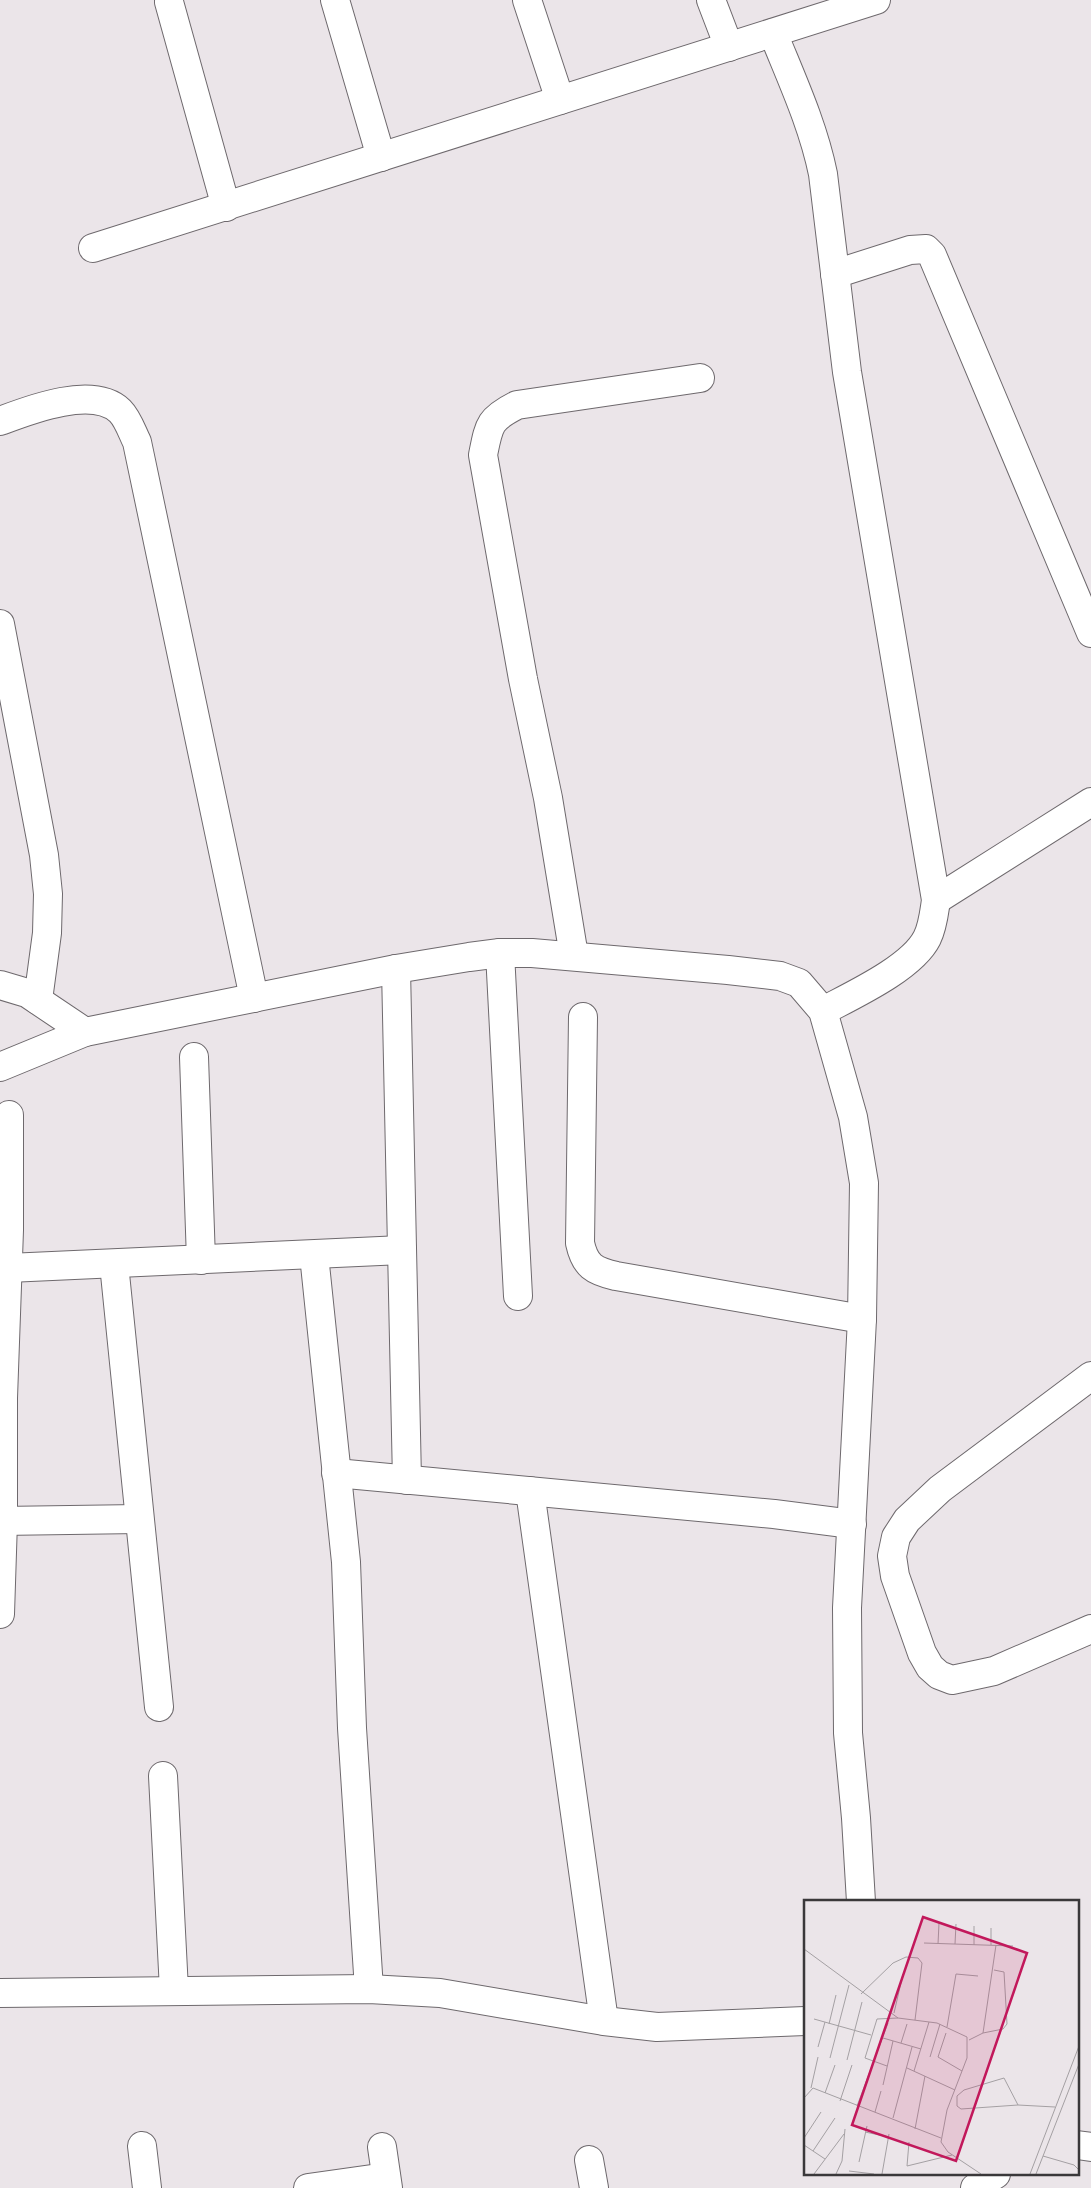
<svg xmlns="http://www.w3.org/2000/svg" width="1091" height="2188" viewBox="0 0 1091 2188" font-family="Manrope,sans-serif">
<style>
.lines{fill:none;stroke-linecap:round;stroke-linejoin:round}
.street-casing{stroke:#6e696d;stroke-width:30}
.street{stroke:#fff;stroke-width:28}
.inset-road{fill:none;stroke:#a4a0a3;stroke-width:1}
.view{fill:#c2185b;fill-opacity:0.15;stroke:#c2185b;stroke-width:2.5}
.inset-edge{fill:none;stroke:#3a383a;stroke-width:2.5}
</style>
<rect width="100%" height="100%" fill="#ebe5e9"/>
<g class="lines">
<!-- street casing -->
<g class="street-casing">
<g id="street">
<polyline points="335,0 381,157"/>
<polyline points="527,0 560,100"/>
<polyline points="711,0 729,47"/>
<polyline points="169,2 226,207"/>
<path d="M773 33C792 80 813 125 823 174L847 372 936 900C934 913 933 926 927 938 912 968 853 995 823 1011"/>
<polyline points="93,248 876,0"/>
<polyline points="835,274 910,250 926,249 932,255 1091,633"/>
<path d="M0 421C29 410 93 385 120 411 128 419 132 432 137 442L254 998"/>
<polyline points="0,624 44,855 48,894 47,933 38,1000"/>
<polyline points="936,900 1091,802"/>
<polyline points="500,953 518,1296"/>
<path d="M574 956 548 798 523 679 483 455C489 425 489 419 517 405L700 378"/>
<polyline points="396,969 407,1480"/>
<polyline points="0,985 27,993 85,1032"/>
<path d="M583 1017 580 1243C585 1266 594 1271 616 1276L862 1319"/>
<polyline points="194,1057 201,1260"/>
<polyline points="0,1067 85,1032 396,969 469,957 500,953 532,953 728,970 780,976 799,983 823,1011 853,1117 864,1183 862,1319 847,1608 848,1733 856,1818 861,1902"/>
<polyline points="314,1255 346,1562 352,1728 369,1989"/>
<polyline points="114,1264 159,1707"/>
<polyline points="8,1268 402,1250"/>
<polyline points="1091,1376 940,1489 907,1520 896,1537 892,1556 895,1576 922,1653 930,1667 939,1675 952,1680 994,1671 1091,1629"/>
<polyline points="336,1473 774,1514 852,1524"/>
<polyline points="530,1491 604,2021"/>
<polyline points="0,1521 139,1519"/>
<polyline points="0,1614 3,1521 3,1398 9,1230 9,1115"/>
<polyline points="163,1776 174,1990"/>
<polyline points="0,1993 369,1989 440,1993 604,2021 657,2027 805,2021"/>
<polyline points="1077,2145 1091,2147"/>
<polyline points="142,2146 147,2188"/>
<polyline points="382,2147 388,2188"/>
<polyline points="589,2160 594,2188"/>
<polyline points="308,2188 386,2177"/>
<polyline points="975,2188 996,2174"/>
</g>
</g>
<!-- street -->
<use href="#street" class="street"/>
</g>
<!-- overview -->
<g transform="translate(804 1900)">
<rect width="275" height="275" fill="#ebe5e9"/>
<path class="inset-road" d="M187 28V45M120 43 209 46M134 44 135 23M151 44 152 24M170 45V26M0 49 94 118M57 94 89 63 102 57 114 58 118 63 111 120M90 113 99 74M10 119 67 135M25 124 32 95M143 127 152 74 174 76M142 133 134 157 158 171M179 133 199 129 203 124 200 72 190 70M79 138 117 149M165 140 179 133 192 45M97 143 103 124M14 147 21 122M126 157 136 124M26 158 45 85M43 160 58 102M83 166 61 158 73 119 94 118 133 123 163 137V158L143 210 137 242 144 252 177 274M103 168 151 190M110 171 125 122M79 185 89 141M7 188 14 157M21 193 31 165M0 198 9 188 137 238M36 201 48 165M214 205 200 178 160 190 153 196V206L157 209 214 205 251 207M53 206 84 123M71 212 77 191M89 218 108 147M111 229 121 176M61 232 85 237M0 238 17 212M105 242 103 266 148 255M0 245 21 259M9 251 31 218M239 256 270 265 275 270M55 262 63 226M45 271 70 274M10 274 40 234M32 274 38 261 41 229M78 274 85 234M226 274 275 146M232 274 275 164"/>
<path class="view" d="M119 17 223 53 152 261 48 225Z"/>
<rect width="275" height="275" class="inset-edge"/>
</g>
</svg>
